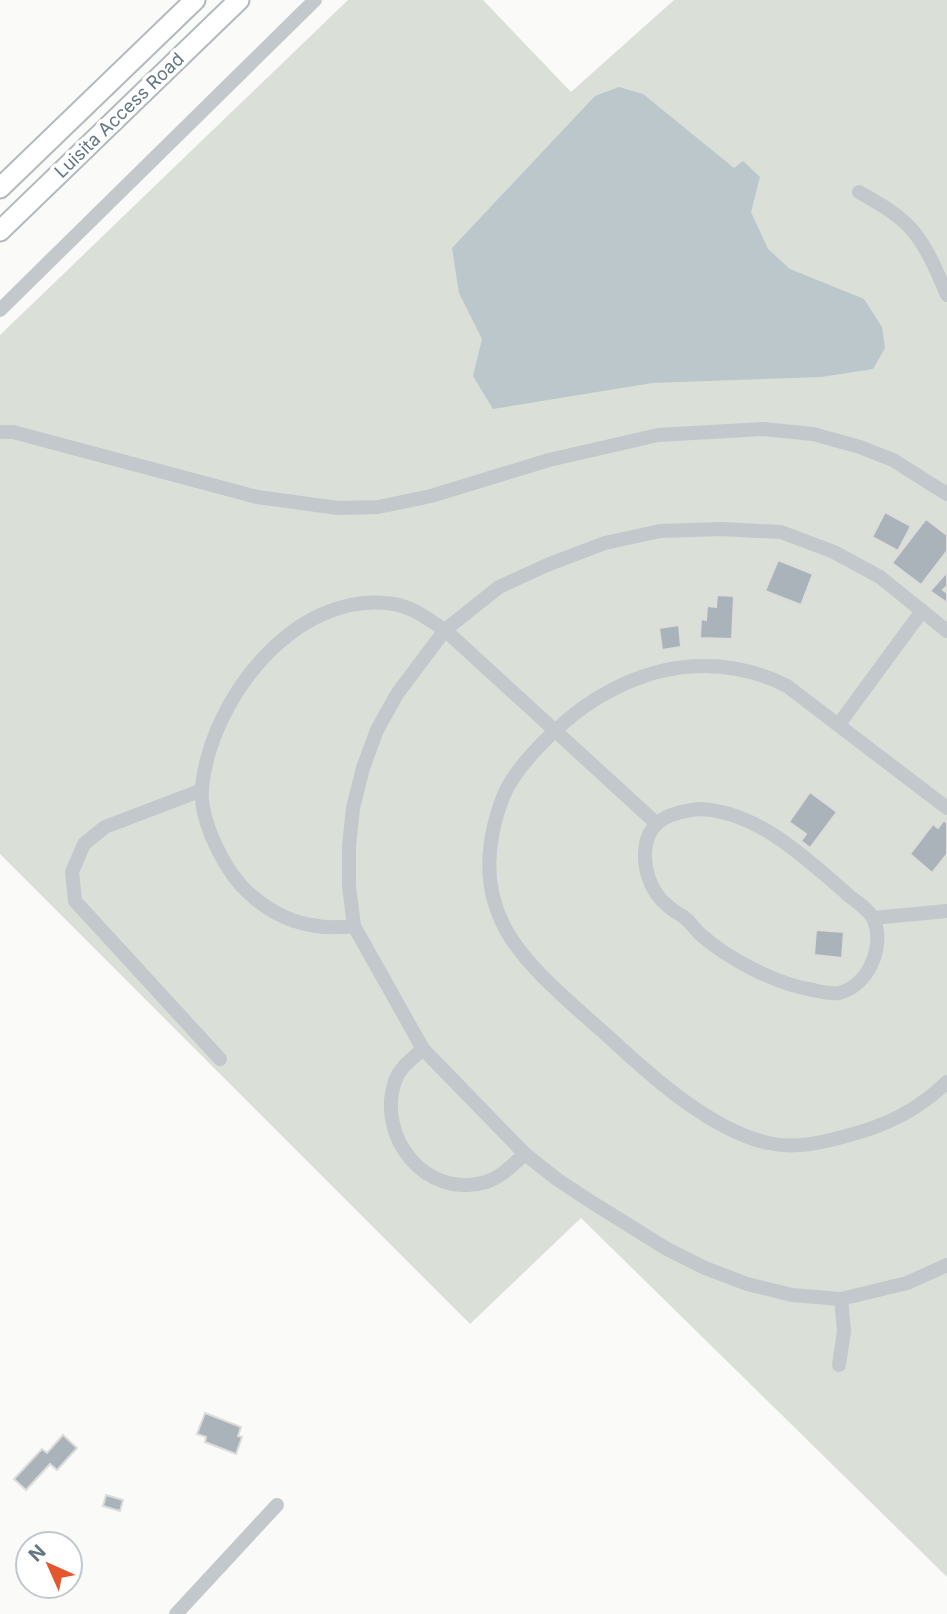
<svg xmlns="http://www.w3.org/2000/svg" width="947" height="1614" viewBox="0 0 947 1614" font-family="Inter,sans-serif">
<style>
.green{fill:#dadfd7}
.water{fill:#bbc7cb}
.building{fill:#aab3b9;stroke:#dcdcda;stroke-width:2}
.lines{fill:none;stroke-linecap:round;stroke-linejoin:round}
.secondary-casing{stroke:#b3babf;stroke-width:23}
.street{stroke:#c3c8cc;stroke-width:14}
.secondary{stroke:#fff;stroke-width:19}
.labels{text-anchor:middle;dominant-baseline:central;stroke-width:7;stroke-linejoin:round;paint-order:stroke}
.street-label{font-size:18px;fill:#657683;stroke:#fff}
</style>
<rect width="100%" height="100%" fill="#fafaf8"/>
<!-- green -->
<polygon class="green" points="348,0 483,0 571,92 674,0 947,0 947,1577 581,1218 470,1324 0,854 0,335"/>
<!-- water -->
<polygon class="water" points="619,87 643,94 734,168 743,161 760,177 751,212 768,249 790,269 864,299 882,327 885,348 873,369 821,377 652,383 493,409 473,376 482,339 459,293 452,248 595,96"/>
<!-- building -->
<g class="building">
<polygon points="885,512 911,526 898,551 872,537"/>
<polygon points="926,519 947,535 947,551 921,585 892,563"/>
<polygon points="778,560 813,574 801,605 765,591"/>
<polygon points="947,572 947,586 943,590 947,593 947,603 930,591"/>
<polygon points="717,595 734,596 732,639 700,638 701,619 706,620 707,606 716,607"/>
<polygon points="679,625 681,647 662,650 659,628"/>
<polygon points="810,792 837,812 810,848 801,841 806,834 789,822"/>
<polygon points="944,820 947,823 947,854 932,873 910,854 933,824 938,828"/>
<polygon points="816,930 844,932 842,958 814,955"/>
<polygon points="205,1413 241,1427 238,1436 242,1437 236,1454 205,1442 206,1437 197,1434"/>
<polygon points="63,1435 77,1448 57,1470 50,1464 26,1490 14,1479 42,1449 47,1453"/>
<polygon points="106,1495 123,1500 120,1511 103,1506"/>
</g>
<g class="lines">
<!-- secondary casing -->
<g class="secondary-casing">
<g id="secondary">
<polyline points="0,188 195,0"/>
<polyline points="0,231 239,0"/>
</g>
</g>
<!-- street -->
<g class="street">
<path d="M859 192C878 203 899 214 913 231 928 249 938 274 947 295"/>
<polyline points="0,310 315,0"/>
<polyline points="0,432 13,432 257,497 338,508 378,507 431,496 549,460 658,435 763,429 813,434 860,447 893,460 947,494"/>
<polyline points="947,631 880,577 834,552 781,532 721,529 660,531 605,543 547,565 499,587 445,630 397,694 377,730 363,768 353,808 349,846 349,886 354,926 423,1049 525,1154 558,1180 593,1203 667,1249 705,1268 747,1284 792,1295 841,1299 907,1283 947,1265"/>
<polyline points="839,724 922,611"/>
<polyline points="202,790 105,827 84,844 72,872 75,901 220,1059"/>
<path d="M947 808 787 686C726 655 660 661 601 696 569 714 517 762 503 797 487 839 483 884 503 924 523 966 577 1008 611 1039 653 1078 711 1130 768 1143 796 1149 820 1143 846 1136 885 1126 917 1111 947 1082"/>
<path d="M698 809C756 810 806 858 847 894 855 901 870 910 874 920 885 947 868 986 839 993 831 994 821 992 813 990 776 984 728 959 700 934 695 929 691 923 685 918 680 914 673 911 668 906 650 892 642 866 646 844 651 818 675 812 698 809Z"/>
<polyline points="873,918 947,911"/>
<path d="M354 926C315 931 281 922 251 895 226 874 199 821 202 787 211 699 296 588 394 604 413 607 429 620 445 630L656 823"/>
<path d="M423 1049C413 1058 400 1067 395 1081 376 1137 426 1200 486 1182 502 1177 513 1164 525 1154"/>
<polyline points="839,1365 844,1331 841,1299"/>
<polyline points="176,1614 277,1505"/>
</g>
<!-- secondary -->
<use href="#secondary" class="secondary"/>
</g>
<g class="labels">
<!-- street labels -->
<g class="street-label">
<text transform="translate(119 115) rotate(-44)">Luisita Access Road</text>
</g>
</g>
<!-- north arrow -->
<g transform="translate(49 1565) rotate(315)"><circle r="33" fill="#ffffff" stroke="#c1c8cd" stroke-width="2"/>
<path d="M0-5L12 26L0 18L-12 26Z" fill="#e4572e"/>
<text y="-10" font-size="19" font-weight="bold" text-anchor="middle" fill="#657683">N</text>
</g>
</svg>
